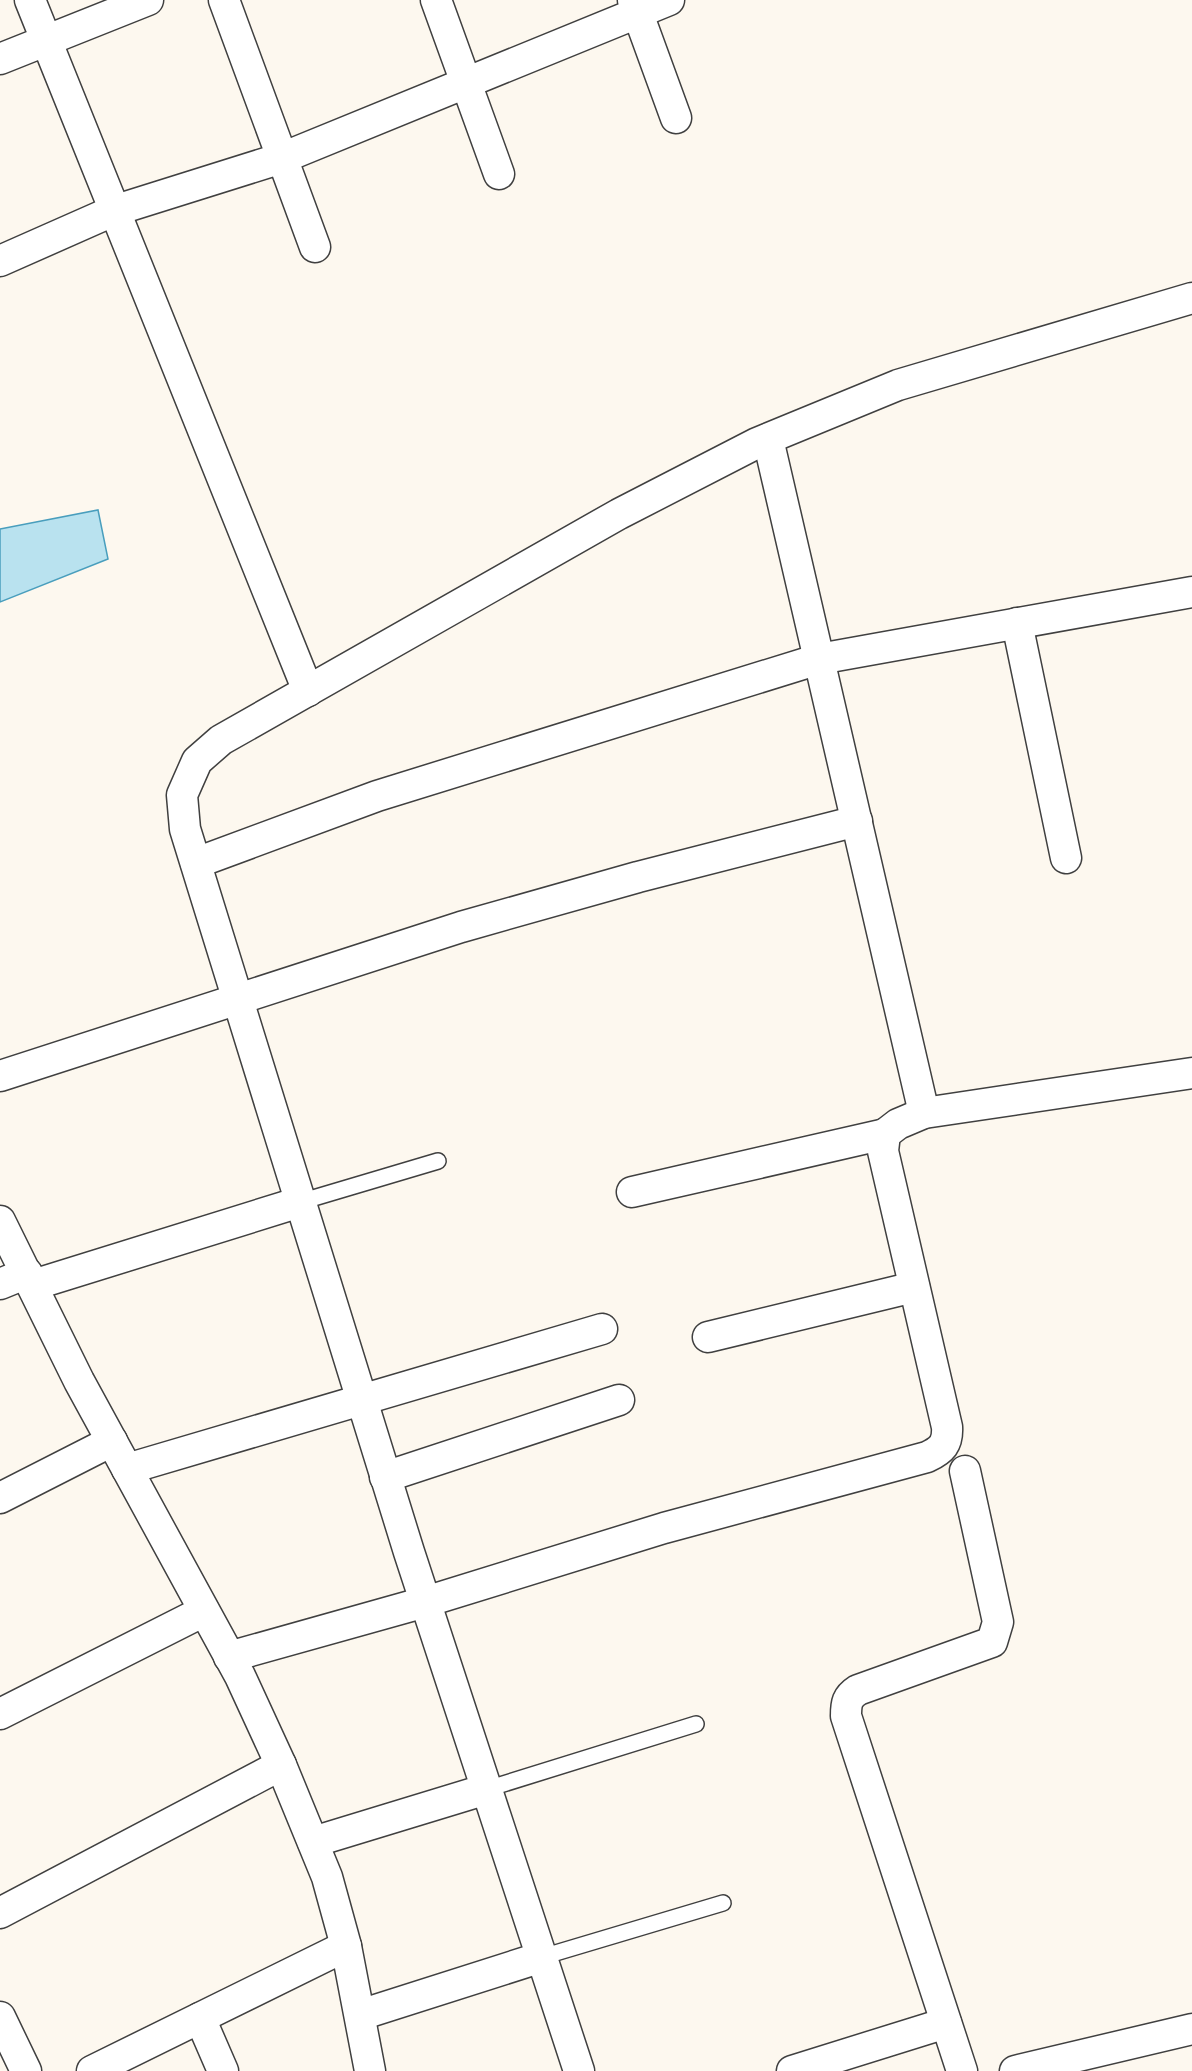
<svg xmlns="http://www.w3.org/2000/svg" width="1192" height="2071" viewBox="0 0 1192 2071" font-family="'Playfair Display',serif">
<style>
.water{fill:#b9e2ef;stroke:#499ebd;stroke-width:1.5}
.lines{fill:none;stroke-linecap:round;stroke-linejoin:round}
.lane-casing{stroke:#404040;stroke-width:18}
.street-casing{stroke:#404040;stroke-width:33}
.lane{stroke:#fff;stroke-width:15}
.street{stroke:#fff;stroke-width:30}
</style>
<rect width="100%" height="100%" fill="#fdf8ef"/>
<!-- water -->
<polygon class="water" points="98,510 108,559 0,602 0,529"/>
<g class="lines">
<!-- lane casing -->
<g class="lane-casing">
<g id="lane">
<polyline points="300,1202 438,1161"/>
<polyline points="487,1789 696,1724"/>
<polyline points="542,1957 723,1903"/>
</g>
</g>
<!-- street casing -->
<g class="street-casing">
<g id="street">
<polyline points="30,0 308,691"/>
<polyline points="224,0 315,247"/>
<polyline points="436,0 499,174"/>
<polyline points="633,0 676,118"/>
<polyline points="0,59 148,0"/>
<polyline points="0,261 113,211 282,158 669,0"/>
<polyline points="768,439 924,1113"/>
<polyline points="1017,623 1066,858"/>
<polyline points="196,863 377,796 819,659 1192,592"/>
<polyline points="0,1076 461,927 638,877 857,821"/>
<polyline points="632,1192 885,1134"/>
<polyline points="0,1221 79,1381 240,1676 281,1765 327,1877 346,1946 370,2071"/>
<polyline points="0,1284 27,1273"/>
<polyline points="33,1285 300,1202"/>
<polyline points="708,1337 914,1287"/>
<polyline points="127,1469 602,1329"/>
<polyline points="385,1477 619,1400"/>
<polyline points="0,1498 112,1441"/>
<path d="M229 1657 425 1602 664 1528 927 1457C942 1450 948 1444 947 1427L883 1151 885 1134 898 1124 924 1113 1192 1073"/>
<polyline points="0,1714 204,1611"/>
<polyline points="313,1842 487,1789"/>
<polyline points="0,1913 281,1765"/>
<polyline points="360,2015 542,1957"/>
<polyline points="0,2017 26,2071"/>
<polyline points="200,2018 223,2071"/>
<polyline points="92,2071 346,1946"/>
<polyline points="579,2071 409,1552 185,829 182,795 197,761 221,740 619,514 757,443 898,385 1192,298"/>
<polyline points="792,2071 946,2023"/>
<path d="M962 2071 846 1716C846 1703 847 1697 858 1690L992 1642 998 1622 965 1471"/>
<polyline points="1015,2071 1192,2029"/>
</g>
</g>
<!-- lane -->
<use href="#lane" class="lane"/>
<!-- street -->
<use href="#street" class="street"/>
</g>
</svg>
